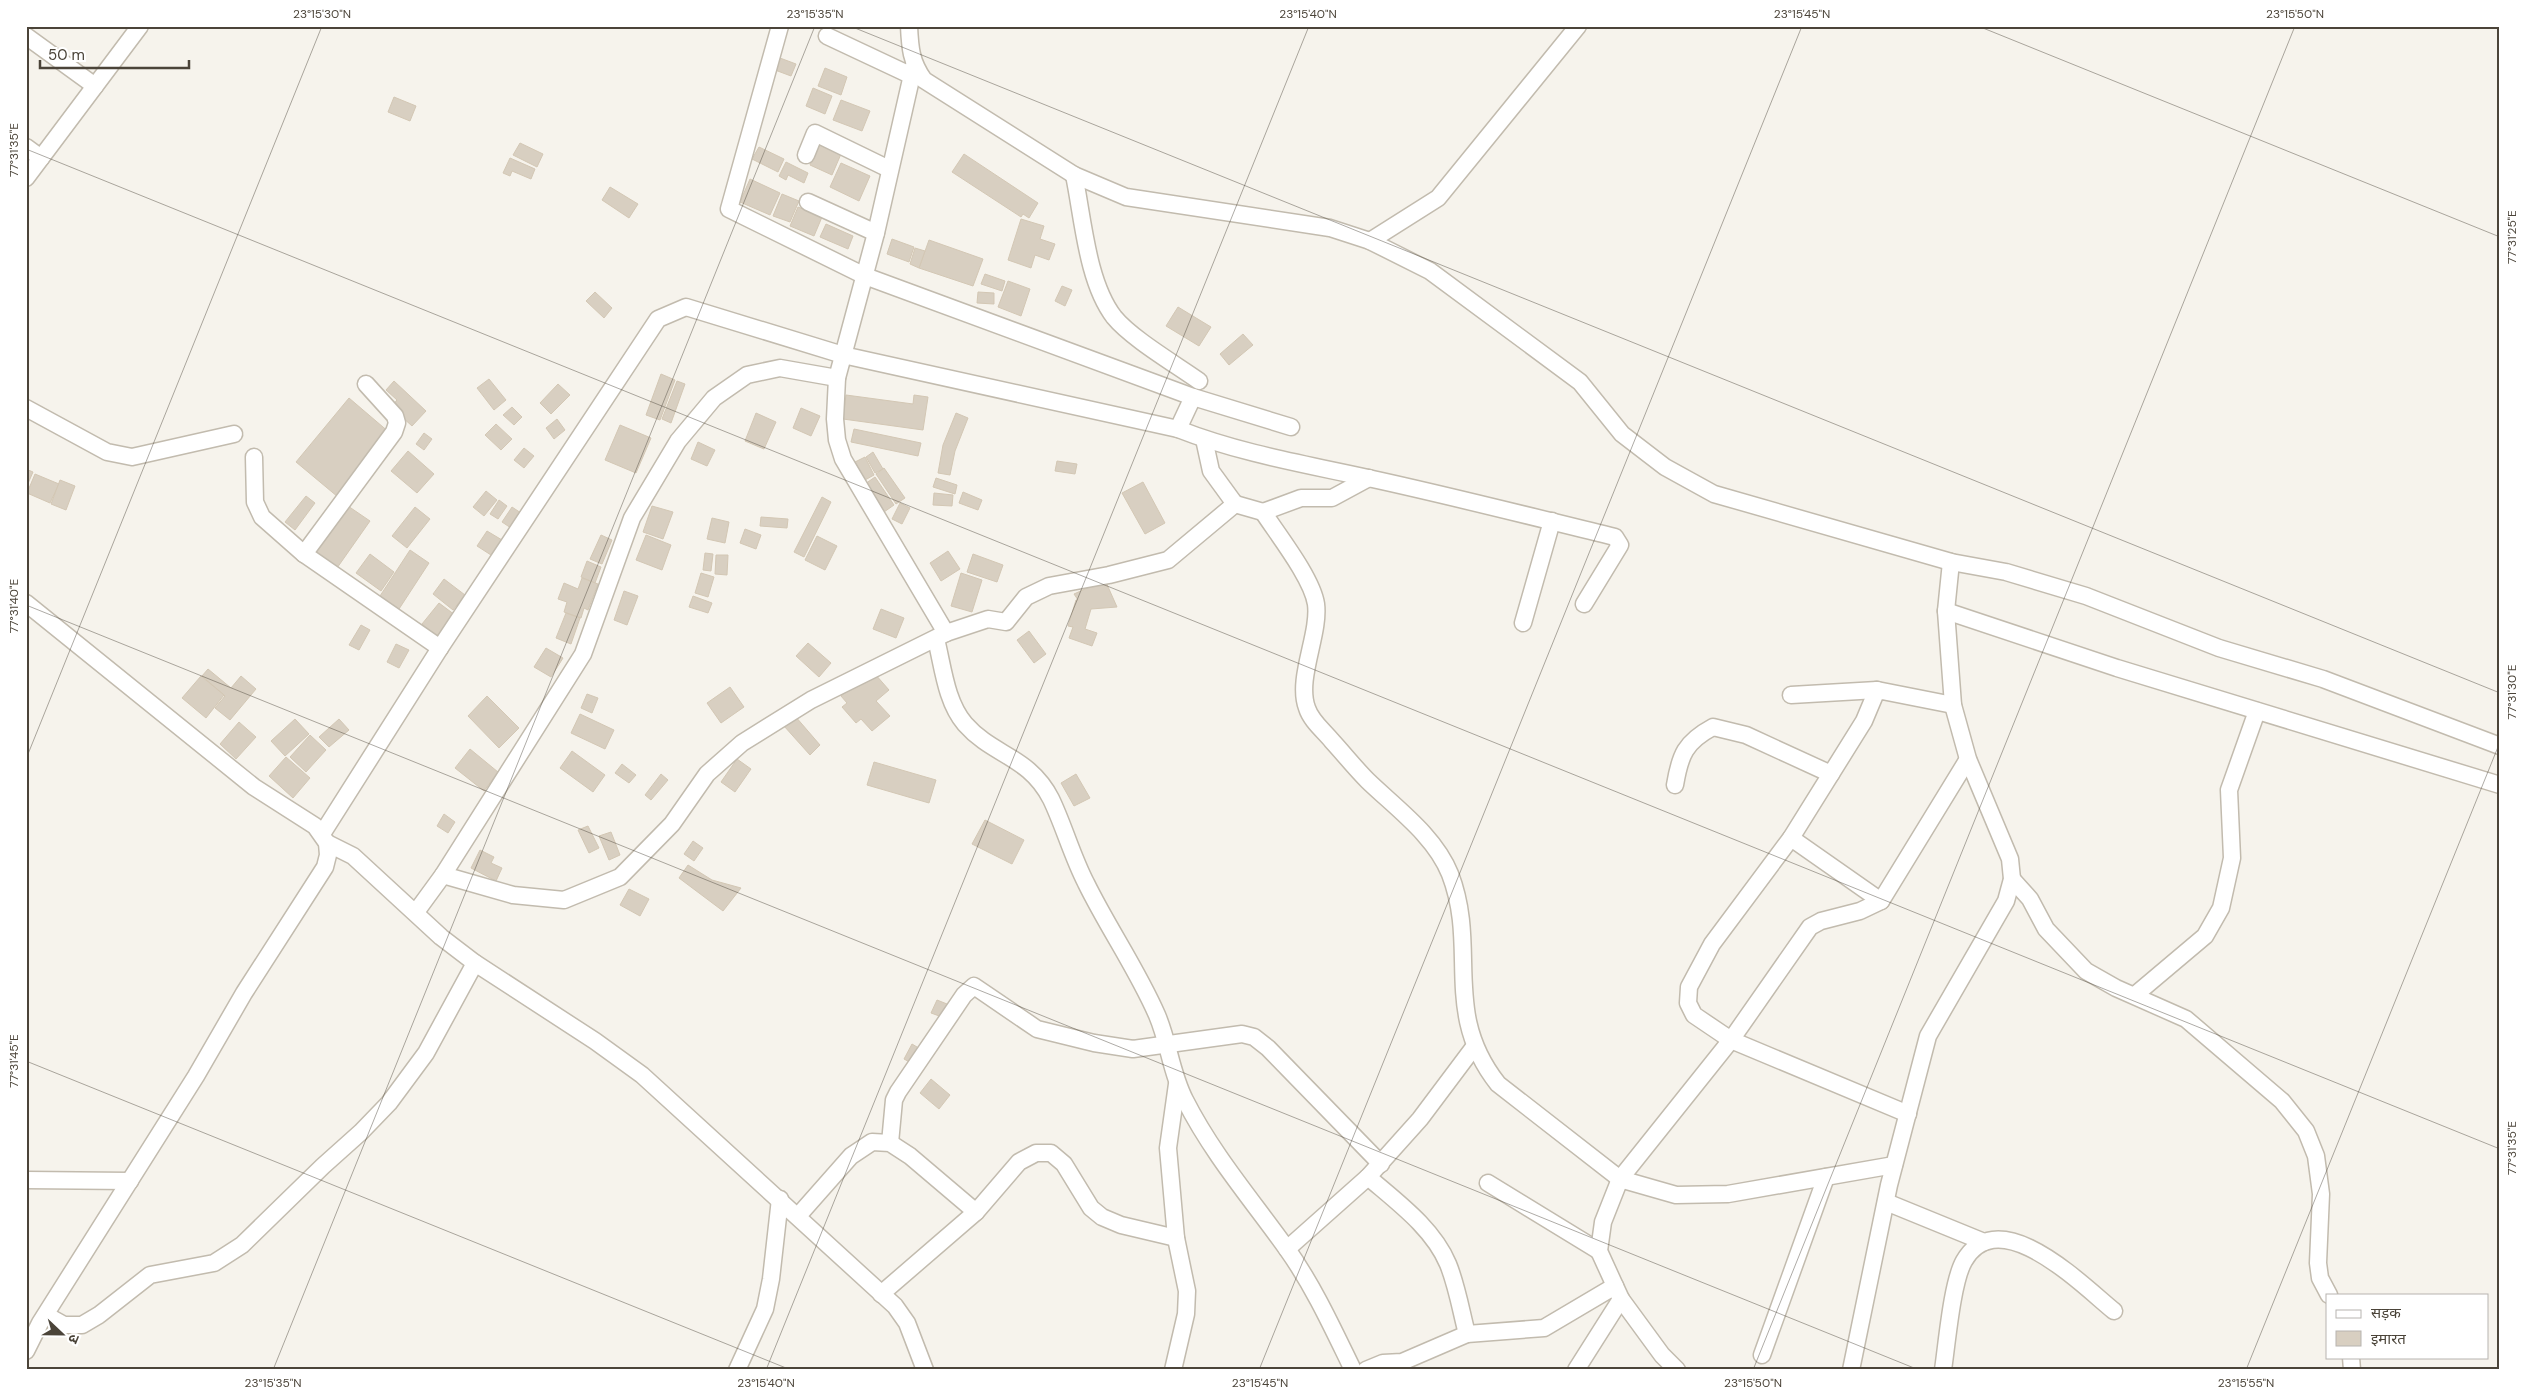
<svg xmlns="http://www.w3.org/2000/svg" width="2526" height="1396" viewBox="0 0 2526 1396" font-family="'DM Sans','Noto Sans Devanagari',sans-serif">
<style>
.building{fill:#d8cfc1;stroke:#d3c7b4}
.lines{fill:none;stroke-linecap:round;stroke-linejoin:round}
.street-casing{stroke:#c2bbae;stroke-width:19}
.street{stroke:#fff;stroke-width:16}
.ticks{fill:none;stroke:#4b4439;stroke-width:1;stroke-opacity:0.45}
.neatline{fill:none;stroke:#4b4439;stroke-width:2}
.ticks-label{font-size:12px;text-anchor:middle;fill:#4b4439}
</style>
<rect width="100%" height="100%" fill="#f6f3ec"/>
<!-- building -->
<g class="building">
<polygon points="780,58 796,64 791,76 775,70"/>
<polygon points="825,68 847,77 841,95 818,86"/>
<polygon points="813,88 832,96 825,114 806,106"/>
<polygon points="394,97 416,106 410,121 388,112"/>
<polygon points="841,100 870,111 862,131 833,120"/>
<polygon points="520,143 543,154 537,167 513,155"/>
<polygon points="819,145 841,154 832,175 810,165"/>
<polygon points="759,147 784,159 778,172 752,159"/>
<polygon points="964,154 1038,203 1029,218 1023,214 1021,217 952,172"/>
<polygon points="510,158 535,169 531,179 512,171 510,176 503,173"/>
<polygon points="786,162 808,173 804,183 788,175 786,180 779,176"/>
<polygon points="841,163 870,176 859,201 830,187"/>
<polygon points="750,179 780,193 770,215 740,202"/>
<polygon points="610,187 638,204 629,218 602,200"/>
<polygon points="782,194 799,201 790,222 773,216"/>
<polygon points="798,207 822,217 814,236 790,226"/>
<polygon points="1021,219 1044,226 1040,239 1055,244 1049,260 1035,255 1031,268 1008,260"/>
<polygon points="826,224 853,236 848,249 820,237"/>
<polygon points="892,239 914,247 909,262 887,254"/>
<polygon points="929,240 983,259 973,286 919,268"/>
<polygon points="915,248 925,251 919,268 910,264"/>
<polygon points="985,274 1005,281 1002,291 981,284"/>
<polygon points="1008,281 1030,289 1021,316 998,307"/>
<polygon points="1062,286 1072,290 1065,306 1055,301"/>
<polygon points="595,292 612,308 604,318 586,301"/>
<polygon points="978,292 994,293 994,304 977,303"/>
<polygon points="1178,307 1211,327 1199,346 1166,326"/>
<polygon points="1243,334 1253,345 1229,365 1220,354"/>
<polygon points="661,374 675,380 660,420 646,415"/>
<polygon points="489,379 506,400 494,410 477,388"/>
<polygon points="394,381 426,411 412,426 391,407 397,400 386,390"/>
<polygon points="677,381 685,384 671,423 662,419"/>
<polygon points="558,384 570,395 551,414 540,403"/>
<polygon points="846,395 913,404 914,395 928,397 923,430 843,419"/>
<polygon points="349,398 390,433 338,497 296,462"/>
<polygon points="512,407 522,417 514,425 503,415"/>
<polygon points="801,408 820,416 811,436 793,428"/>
<polygon points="756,413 776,422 764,449 745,441"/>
<polygon points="956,413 968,418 955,451 950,475 938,473 943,445"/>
<polygon points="557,419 565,430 554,439 546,428"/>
<polygon points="496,424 512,439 501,450 485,435"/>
<polygon points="620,425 651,438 636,473 605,460"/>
<polygon points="854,429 921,443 918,456 851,442"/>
<polygon points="424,433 432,439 424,450 416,444"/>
<polygon points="698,442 715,450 707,466 691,459"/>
<polygon points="524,448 534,456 524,468 514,460"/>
<polygon points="408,451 434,474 417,493 391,471"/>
<polygon points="873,452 883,469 875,473 866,457"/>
<polygon points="865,457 874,475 865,480 855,462"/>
<polygon points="1057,461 1077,464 1075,474 1055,471"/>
<polygon points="884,468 905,498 896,504 876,474"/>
<polygon points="26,469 33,472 26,488"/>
<polygon points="35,474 59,484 50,503 27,493"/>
<polygon points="875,477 894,505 884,512 865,484"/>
<polygon points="936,478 957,485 955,494 933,487"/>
<polygon points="60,480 75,486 66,510 51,504"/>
<polygon points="1143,482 1165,523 1145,534 1122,493"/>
<polygon points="486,491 497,500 484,516 473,507"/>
<polygon points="963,492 982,500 978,510 959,503"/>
<polygon points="934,493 953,495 952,506 933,505"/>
<polygon points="306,496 315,503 295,530 285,522"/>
<polygon points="822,497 831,502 804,557 794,552"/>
<polygon points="499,500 507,506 498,519 490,514"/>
<polygon points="900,503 910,508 902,524 892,519"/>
<polygon points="348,506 370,521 337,568 315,553"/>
<polygon points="652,506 673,512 663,539 643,532"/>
<polygon points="415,507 430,519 407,548 392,536"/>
<polygon points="512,507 524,515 514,530 502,522"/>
<polygon points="761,517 788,519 787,528 760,526"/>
<polygon points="712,518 729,522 725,543 707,539"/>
<polygon points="745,529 761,535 756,549 740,543"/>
<polygon points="487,531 502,540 491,555 477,546"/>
<polygon points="601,535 612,540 602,564 590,559"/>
<polygon points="646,535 671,545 662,570 636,560"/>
<polygon points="817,536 837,546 825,570 805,560"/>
<polygon points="410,550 429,563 399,609 380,596"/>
<polygon points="948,551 960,569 941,581 930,563"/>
<polygon points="705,553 713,554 711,571 703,570"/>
<polygon points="370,554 394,572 381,591 356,573"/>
<polygon points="973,554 1003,565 997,582 967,572"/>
<polygon points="716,555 728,555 727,575 715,574"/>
<polygon points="587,561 601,567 595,583 581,577"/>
<polygon points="701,573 714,577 708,597 695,593"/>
<polygon points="961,573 982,580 972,612 951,606"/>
<polygon points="582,578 598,584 588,610 584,608 581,618 564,612 567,602 558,599 564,583 578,589"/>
<polygon points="444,579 465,595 453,610 433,594"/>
<polygon points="1105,580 1117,607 1091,609 1085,629 1097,633 1092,646 1069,638 1073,627 1068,626 1076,600 1078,600 1074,594"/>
<polygon points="624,591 638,596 627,625 614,620"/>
<polygon points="693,596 712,603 708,613 689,607"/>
<polygon points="439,603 455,615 437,636 422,624"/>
<polygon points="881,609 904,618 896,638 873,629"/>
<polygon points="566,613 580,618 571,644 556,638"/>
<polygon points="361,625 370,630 359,650 349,645"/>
<polygon points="1029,631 1046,654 1034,663 1017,640"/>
<polygon points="808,643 831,663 819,677 796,656"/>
<polygon points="396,644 409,650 399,668 387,662"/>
<polygon points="546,648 563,658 551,677 534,667"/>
<polygon points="208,669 231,688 241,676 256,689 230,720 215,708 225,696 202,676"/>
<polygon points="875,674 889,690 876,701 890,716 872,731 861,719 856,723 842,707 847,703 841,696 859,681 863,684"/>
<polygon points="201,676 224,695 206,718 182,698"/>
<polygon points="730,687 744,707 721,723 707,703"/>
<polygon points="587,694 598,698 592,713 581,708"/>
<polygon points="487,696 519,728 499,748 468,716"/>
<polygon points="580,714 614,730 605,749 571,733"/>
<polygon points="795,716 820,745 810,755 784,726"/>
<polygon points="295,719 309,734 285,756 271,741"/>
<polygon points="339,719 349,730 329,747 319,737"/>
<polygon points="239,722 256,737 236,759 220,744"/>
<polygon points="310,735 326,750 306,772 290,757"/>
<polygon points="470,749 498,772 484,791 455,768"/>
<polygon points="572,751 605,775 593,792 560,768"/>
<polygon points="286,757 310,778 293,798 269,776"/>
<polygon points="737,759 751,769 735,792 721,782"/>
<polygon points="874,762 936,780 929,803 867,785"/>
<polygon points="622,764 636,775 629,783 615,773"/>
<polygon points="661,774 668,780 651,800 645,795"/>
<polygon points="1076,774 1090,798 1074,806 1061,783"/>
<polygon points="444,814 455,822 448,833 437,826"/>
<polygon points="985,820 1024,840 1012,864 972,844"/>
<polygon points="588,826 599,848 589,853 578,830"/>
<polygon points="611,832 620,855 609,860 599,836"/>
<polygon points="693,841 703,848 694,861 684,854"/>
<polygon points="480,850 494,857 491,863 502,868 496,881 471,868"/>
<polygon points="688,865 712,880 741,888 723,911 679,878"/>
<polygon points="629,889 649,899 640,916 620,905"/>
<polygon points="937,1000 947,1004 942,1017 931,1013"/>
<polygon points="912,1044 922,1050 913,1064 904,1059"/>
<polygon points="931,1079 950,1095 939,1109 920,1093"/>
</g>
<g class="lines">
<!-- street casing -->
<g class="street-casing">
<g id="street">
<polyline points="780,26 729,209 865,276 1193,397 1291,427"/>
<path d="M909 26C910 48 911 62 924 80L1074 175 1126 197 1330 228 1370 241 1430 271 1580 382 1622 434 1665 467 1714 494 1951 562 2006 572 2086 596 2219 648 2323 679 2500 746"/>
<polyline points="26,36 95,86"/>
<polyline points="827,36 910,75"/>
<polyline points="914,66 876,233 837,378 835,419 837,440 843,459 946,633"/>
<polyline points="26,147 41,158"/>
<polyline points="806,155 815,133 889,169"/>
<path d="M1074 175C1083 218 1087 282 1114 317 1131 338 1175 364 1199 381"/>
<polyline points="26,178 140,26"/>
<polyline points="808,202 876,233"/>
<polyline points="1370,241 1438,198 1578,26"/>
<polyline points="26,408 107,452 132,457 234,434"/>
<polyline points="1178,429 1193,397"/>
<polyline points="1204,439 1211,471 1235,504"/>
<polyline points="254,457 255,502 262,517 304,554 440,648"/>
<path d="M1263 512C1278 535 1312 578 1316 604 1320 634 1296 679 1307 708 1311 721 1324 731 1332 741 1344 754 1355 768 1368 781 1396 808 1435 836 1450 874 1479 949 1441 1012 1498 1084L1620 1179 1676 1195 1728 1194 1894 1165"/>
<polyline points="304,554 394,432 397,423 395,416 366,384"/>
<polyline points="26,603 254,787 315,826 327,843 328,855 325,867 244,993 196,1076 40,1323 26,1351"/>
<polyline points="1946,611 2117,668 2500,785"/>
<polyline points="1523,623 1552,521"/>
<path d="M936 639C943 667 946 702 965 724 993 756 1029 756 1051 799 1064 826 1072 856 1086 883 1108 928 1137 969 1157 1015 1169 1043 1171 1073 1185 1100 1213 1155 1252 1200 1287 1249 1314 1287 1333 1329 1353 1370"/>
<polyline points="1791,695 1877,690"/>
<path d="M1675 785C1680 755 1685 742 1713 727L1746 735 1831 774"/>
<path d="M322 834 440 648 658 319 686 307 843 355 1178 429C1239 453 1304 464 1368 478 1451 496 1533 517 1615 537L1620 545 1584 604"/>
<polyline points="1791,838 1881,901"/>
<polyline points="327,843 353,856 441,937 475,963 595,1041 642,1075 895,1306 907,1323 925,1370"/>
<polyline points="443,875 513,895 564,900 620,877 672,824 707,774 742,743 811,700 946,633 988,619 1006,622 1026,597 1049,586 1109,575 1168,560 1235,504 1263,512 1301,498 1332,498 1369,478"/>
<polyline points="2012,879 2030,899 2046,929 2086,971 2116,988 2186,1019 2282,1101 2306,1131 2316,1156 2321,1194 2318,1263 2320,1278 2329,1295"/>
<polyline points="416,912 443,875 583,654 632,518 678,441 714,398 747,375 780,368 837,378"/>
<polyline points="2135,995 2205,936 2221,908 2232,858 2229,790 2257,711"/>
<polyline points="1908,1114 1731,1040 1694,1015 1688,1003 1689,987 1712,944 1791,838 1864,721 1877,690 1953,705"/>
<polyline points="890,1143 894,1100 898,1092 964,995 974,986 1037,1029 1094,1043 1133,1049 1242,1034 1254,1037 1268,1048 1381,1164"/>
<path d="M1368 1177C1397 1202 1433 1228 1448 1264 1457 1286 1461 1311 1467 1334"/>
<polyline points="26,1180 130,1181"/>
<polyline points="1488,1183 1599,1251"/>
<polyline points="1886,1202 1984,1242"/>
<polyline points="798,1216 851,1156 872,1142 890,1143 910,1156 976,1212"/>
<polyline points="1287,1249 1368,1177 1420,1119 1474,1047"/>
<polyline points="881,1294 976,1212 1019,1162 1036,1153 1051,1153 1064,1164 1091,1208 1102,1217 1121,1225 1176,1238"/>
<polyline points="46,1315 64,1325 82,1325 99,1315 150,1275 214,1263 242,1245 323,1166 361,1132 389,1103 426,1053 475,963"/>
<polyline points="1762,1355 1826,1177"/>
<polyline points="2351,1357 2352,1370"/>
<polyline points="737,1370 765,1309 771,1279 780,1199"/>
<polyline points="1173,1370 1186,1314 1187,1291 1176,1238 1168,1148 1177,1084"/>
<polyline points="1366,1370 1383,1363 1402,1362 1467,1334 1544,1328 1615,1286"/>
<polyline points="1576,1370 1621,1299"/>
<polyline points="1677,1370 1662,1355 1621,1299 1615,1286 1599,1251 1603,1222 1620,1179 1731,1040 1810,927 1821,921 1860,911 1881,901 1968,759"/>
<polyline points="1851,1370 1889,1185 1928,1036 2006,901 2012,879 2010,859 1968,759 1953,705 1946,611 1951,562"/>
<path d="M1943 1370C1947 1343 1952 1282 1964 1261 1999 1200 2083 1286 2114 1311"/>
</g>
</g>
<!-- street -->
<use href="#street" class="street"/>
</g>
<!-- ticks -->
<path class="ticks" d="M850 26 2500 693M1978 26 2500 237M26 149 2500 1149M26 605 1919 1370M26 759 322 26M26 1061 791 1370M273 1370 815 26M766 1370 1309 26M1259 1370 1802 26M1753 1370 2295 26M2246 1370 2500 742"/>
<!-- border -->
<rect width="2526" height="1396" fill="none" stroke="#ffffff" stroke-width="55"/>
<!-- legend -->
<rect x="2326" y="1294" width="162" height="65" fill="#ffffff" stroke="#b7b4b0"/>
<rect x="2336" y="1310" width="25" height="8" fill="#ffffff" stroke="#b7b4b0"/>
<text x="2371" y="1318" font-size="15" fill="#4b4439">सड़क</text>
<rect x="2336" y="1331" width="25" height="15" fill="#d8cfc1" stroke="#b7b4b0"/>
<text x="2371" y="1344" font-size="15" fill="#4b4439">इमारत</text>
<!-- north arrow -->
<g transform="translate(62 1334) rotate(112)" stroke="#ffffff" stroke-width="4" paint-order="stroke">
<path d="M0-4L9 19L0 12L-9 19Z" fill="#4b4439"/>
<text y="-8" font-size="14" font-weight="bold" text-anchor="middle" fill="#4b4439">उ</text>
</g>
<!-- scale -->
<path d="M40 60v8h149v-8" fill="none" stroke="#4b4439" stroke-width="2.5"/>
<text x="48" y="60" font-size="15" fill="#4b4439" stroke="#ffffff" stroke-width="4" paint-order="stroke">50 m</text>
<rect x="28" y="28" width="2470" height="1340" class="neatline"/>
<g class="ticks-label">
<text x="322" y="18">23°15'30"N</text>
<text x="815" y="18">23°15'35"N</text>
<text x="1308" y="18">23°15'40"N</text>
<text x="1802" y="18">23°15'45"N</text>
<text x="2295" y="18">23°15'50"N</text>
<text transform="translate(14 150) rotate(-90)" y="4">77°31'35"E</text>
<text transform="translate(2512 237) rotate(-90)" y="4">77°31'25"E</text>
<text transform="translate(14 606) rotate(-90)" y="4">77°31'40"E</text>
<text transform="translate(2512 692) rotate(-90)" y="4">77°31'30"E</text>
<text transform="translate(14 1061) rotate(-90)" y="4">77°31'45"E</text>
<text transform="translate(2512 1148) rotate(-90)" y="4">77°31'35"E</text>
<text x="273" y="1387">23°15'35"N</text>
<text x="766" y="1387">23°15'40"N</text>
<text x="1260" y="1387">23°15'45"N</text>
<text x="1753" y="1387">23°15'50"N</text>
<text x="2246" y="1387">23°15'55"N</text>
</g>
</svg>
